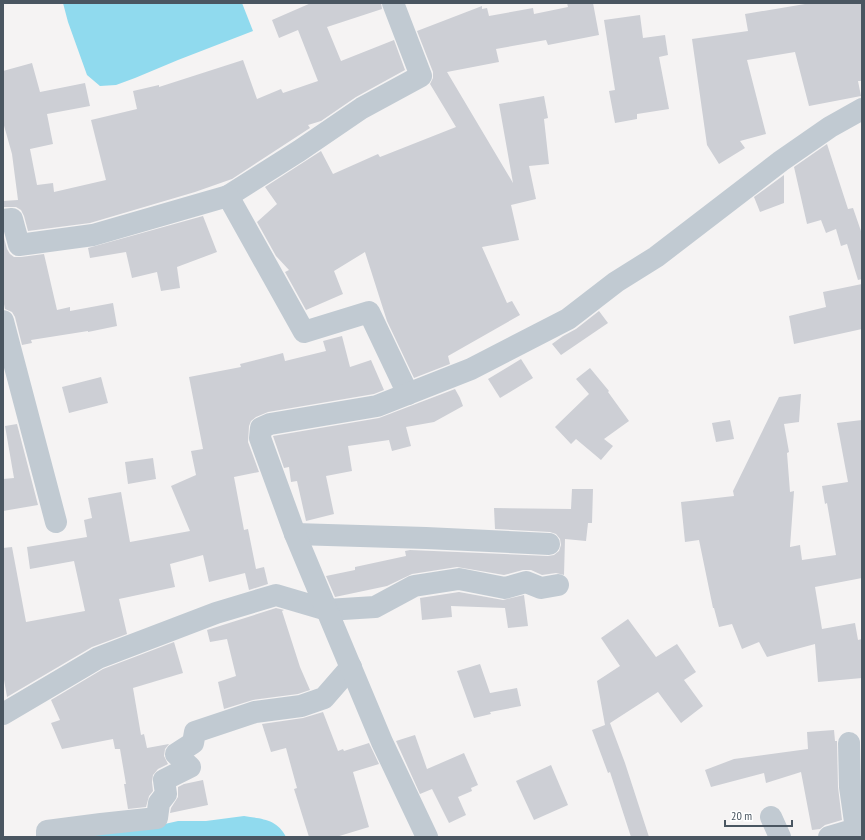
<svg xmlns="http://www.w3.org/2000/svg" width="865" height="840" viewBox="0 0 865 840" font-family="'PT Sans Narrow',sans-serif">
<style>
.water{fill:#90daee}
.building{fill:#cdcfd5}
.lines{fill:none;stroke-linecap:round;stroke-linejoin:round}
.minor{stroke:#c1cad2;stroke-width:22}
</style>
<rect width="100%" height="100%" fill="#f5f3f3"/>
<!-- water -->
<g class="water">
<polygon points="63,3 242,3 253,31 178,60 135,78 116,85 100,86 87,75 68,22"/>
<path d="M244 816C262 819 277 819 286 837H85L108 833H120L140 825 156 826 178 821H206Z"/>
</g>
<!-- building -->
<g class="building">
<polygon points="311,3 381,3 382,9 327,27 341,61 394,40 405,70 356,97 321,121 308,125 310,128 232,179 195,192 90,223 28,231 24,216 21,210 16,207 3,207 3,201 18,200 12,154 3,122 3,71 32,63 40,92 85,83 90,106 47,114 53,144 30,149 37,185 53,183 54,192 106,180 91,120 137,109 133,91 159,85 159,87 243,60 257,99 281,89 283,93 318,81 298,30 279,38 272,20"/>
<polygon points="567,3 593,3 599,35 548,45 546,40 496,49 499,62 447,72 513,183 499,104 544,96 548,118 544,119 549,164 529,166 536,199 511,205 519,240 482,247 507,303 512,301 520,315 448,356 450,364 414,378 387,321 365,252 334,271 343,294 306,310 285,272 289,270 276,256 257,222 277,204 265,187 321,151 333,174 378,154 380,157 456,127 430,84 433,78 433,72 417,31 482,6 482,9 487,8 489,16 533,8 534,14 568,7"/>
<polygon points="811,3 862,3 862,81 858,81 861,96 809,106 795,52 747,60 766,134 740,141 745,148 719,164 707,145 692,39 748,31 745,14"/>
<polygon points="640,15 643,38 665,35 668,55 659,57 669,109 637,114 637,119 615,123 609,91 615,90 604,20"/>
<polygon points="827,144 848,209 853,208 862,234 862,279 858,280 847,244 841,246 836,229 826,233 821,220 807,224 794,167"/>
<polygon points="784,175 784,203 760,212 754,197"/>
<polygon points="203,216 217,252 177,267 180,288 161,291 157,272 132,278 126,252 90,258 88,248"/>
<polygon points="3,234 7,249 10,254 14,257 21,257 44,254 57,310 70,307 70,311 113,303 117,326 88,332 88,331 31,340 32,343 22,345 15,317 12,312 5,309 3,299"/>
<polygon points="862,284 862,329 794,344 789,316 826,307 823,292"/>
<polygon points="599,311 608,323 561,355 552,344 563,336 576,329"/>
<polygon points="342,336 350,367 371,360 384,390 374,394 268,412 256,417 251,421 249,426 248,442 259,472 234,477 244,530 248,529 256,569 264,567 268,584 249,590 245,573 209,582 203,555 170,564 175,587 119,599 127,634 92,647 7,697 3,674 3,548 12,547 26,622 85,611 74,561 30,569 27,547 87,537 84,520 92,518 88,498 121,492 130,542 190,531 171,486 196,475 191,451 203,449 189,377 241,367 240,364 283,353 285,361 326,351 323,341"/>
<polygon points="521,359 533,378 500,398 488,379"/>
<polygon points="590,368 609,391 608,392 629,421 604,439 613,446 601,460 576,439 571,444 555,427 589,394 576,379"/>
<polygon points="101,377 108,403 69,413 62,387"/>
<polygon points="455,389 460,398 463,406 434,422 406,427 411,446 392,451 389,440 348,446 352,471 326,476 334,514 306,521 297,481 291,482 289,467 284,468 273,436 379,418"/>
<polygon points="801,394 799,422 784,424 789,452 787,453 790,492 794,491 790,547 800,545 802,560 836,555 827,503 825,504 822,486 848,482 837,423 862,420 862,578 815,587 822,629 855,623 858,640 862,639 862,678 818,682 815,644 767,657 759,642 742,649 732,624 719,627 714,608 713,608 699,540 685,542 681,502 734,496 733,491 779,397"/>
<polygon points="730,420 734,439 716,442 712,423"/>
<polygon points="17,424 38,505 3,511 3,479 14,478 5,426"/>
<polygon points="153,458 156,479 128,484 125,462"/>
<polygon points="572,489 593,489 592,523 588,523 586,541 565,539 564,575 556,573 542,575 531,570 523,570 504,575 457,567 412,574 387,586 335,597 326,576 355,570 355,567 406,556 405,551 410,550 548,556 554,555 559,551 561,545 560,539 556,534 550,532 495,529 494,508 571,509"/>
<polygon points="459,592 503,600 524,595 528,626 508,628 505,608 451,606 452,617 422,620 420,598"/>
<polygon points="276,608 284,610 282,611 300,667 310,690 298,694 253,700 224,709 218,682 236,676 227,639 210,642 207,630"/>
<polygon points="628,619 656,657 677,644 696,672 684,680 703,706 681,723 658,692 607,725 610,723 625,763 649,837 631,837 610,772 608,773 592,730 605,725 597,681 620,666 601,638"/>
<polygon points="174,642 183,673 133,688 141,735 144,734 147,748 169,744 165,749 164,756 168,764 158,769 153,775 152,782 153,791 149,796 146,807 128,809 124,784 126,784 120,749 115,749 113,739 62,749 51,723 60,720 51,700 103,669"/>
<polygon points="480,664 490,693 517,688 521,706 490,712 491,714 474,718 457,671"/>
<polygon points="323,712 338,751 343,749 344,751 369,743 379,764 353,772 369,827 336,837 309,837 294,789 297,788 286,748 271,752 262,724 303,718"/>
<polygon points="834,730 835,741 837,741 838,787 842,820 825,825 820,829 812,830 801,772 766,783 764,773 711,787 705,770 734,759 808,749 807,732"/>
<polygon points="415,735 427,769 464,753 478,785 471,788 472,791 458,797 466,815 449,823 432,789 420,794 396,741"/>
<polygon points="551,765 568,805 534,820 516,781"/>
<polygon points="203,780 208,805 170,813 171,808 178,797 178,787 184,784"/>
</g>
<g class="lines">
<!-- minor -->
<g class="minor">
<polyline points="228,196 299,151 362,108 421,76 393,3"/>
<polyline points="3,220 12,219 19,245 93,235 228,196 304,332 369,312 408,394"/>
<polyline points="3,321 56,522"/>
<polyline points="295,534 426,538 549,544"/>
<polyline points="3,714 98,658 216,613 276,595 327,610 375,607 414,586 459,579 505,588 526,582 541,588 558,585"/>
<polyline points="771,817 780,837"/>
<polyline points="47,837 47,831 101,824 157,818 159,803 166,794 164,780 190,767 176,754 193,743 195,732 255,712 301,706 324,698 351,667"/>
<polyline points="427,837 382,742 295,534 260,438 261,428 270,424 377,406 471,369 568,319 616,282 656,257 781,161 830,127 862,109"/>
<polyline points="829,837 856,829 850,787 849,743"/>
</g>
</g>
<!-- border -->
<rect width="865" height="840" fill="none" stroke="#4a5661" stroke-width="8"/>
<!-- scale -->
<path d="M725 820v6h67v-6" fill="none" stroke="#4a5661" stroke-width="2"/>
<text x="731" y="820" font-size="12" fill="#4a5661" stroke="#ffffff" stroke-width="3" paint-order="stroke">20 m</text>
</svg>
